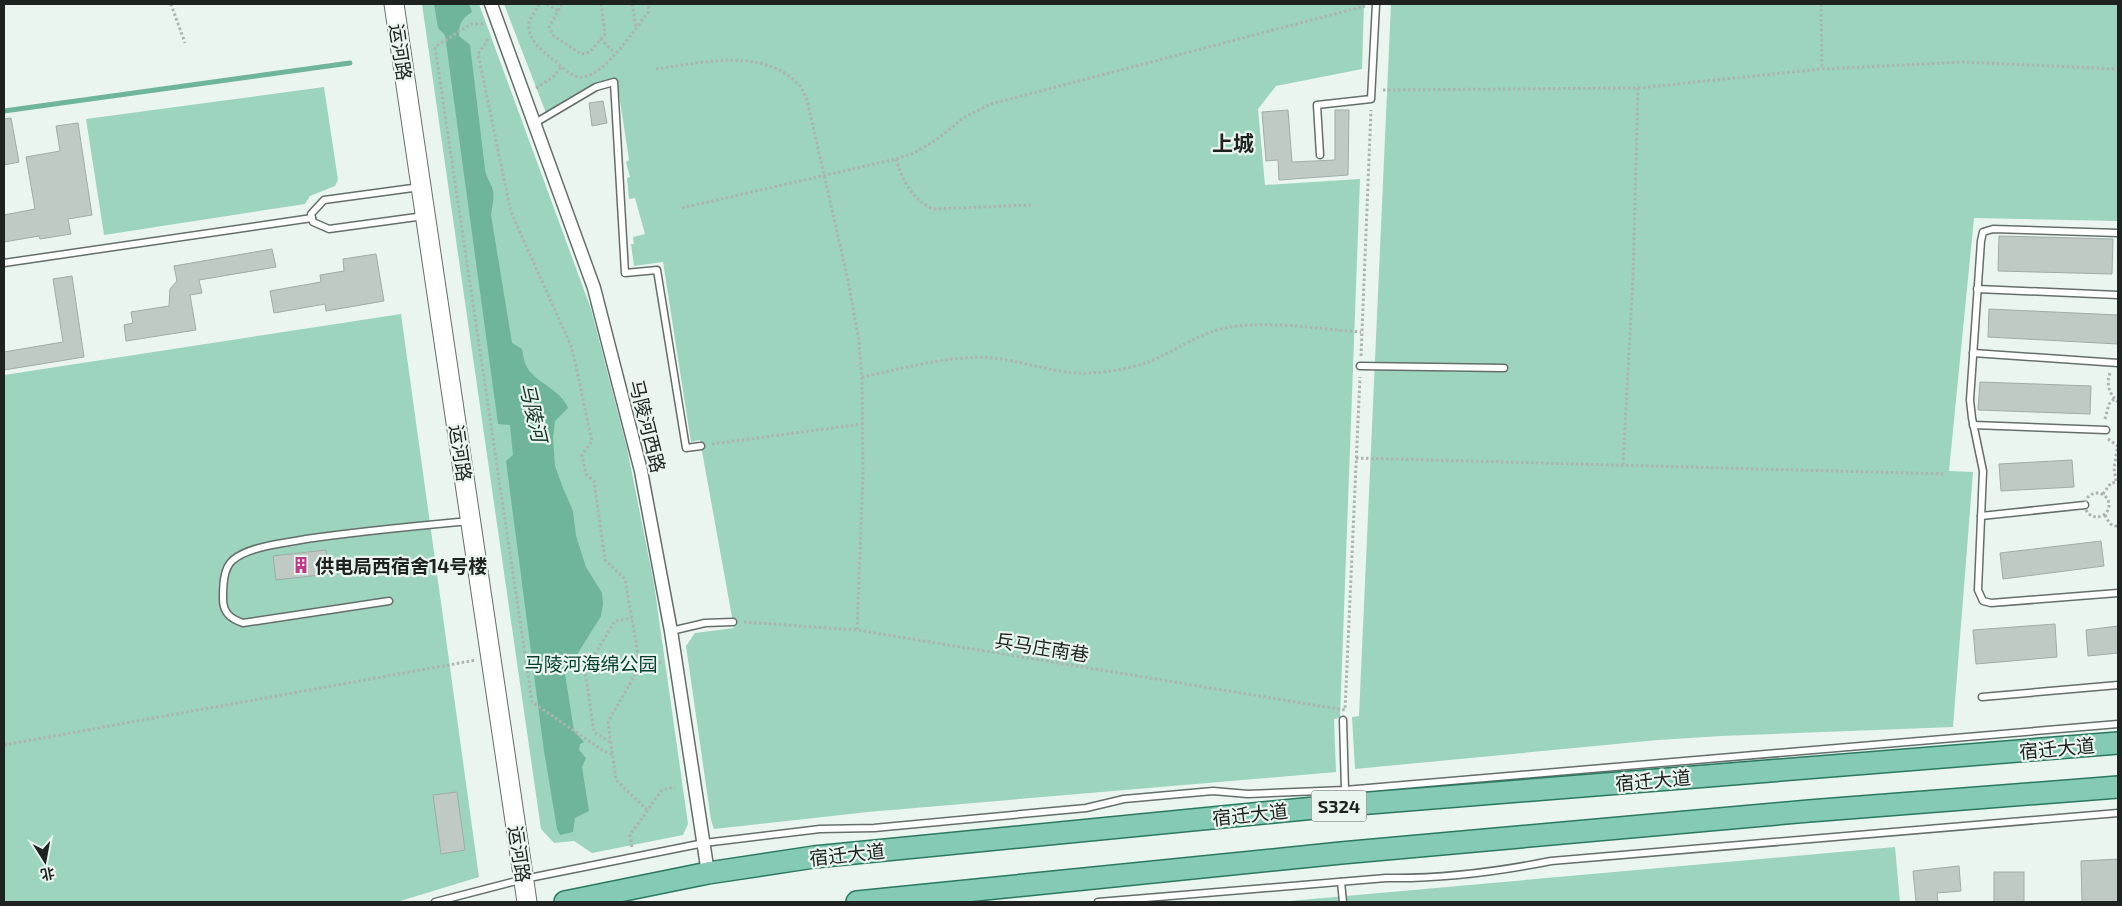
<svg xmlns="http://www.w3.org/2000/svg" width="2122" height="906" viewBox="0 0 2122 906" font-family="'Exo 2','Noto Sans SC',sans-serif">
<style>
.green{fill:#9cd4be}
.water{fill:#6eb59b}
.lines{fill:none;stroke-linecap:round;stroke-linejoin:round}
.stream{stroke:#6eb59b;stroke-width:5}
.building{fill:#bfcac5;stroke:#a1aba7}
.lane-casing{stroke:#656e6a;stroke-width:9}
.street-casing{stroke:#656e6a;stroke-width:15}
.secondary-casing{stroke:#656e6a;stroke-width:21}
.primary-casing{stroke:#2b7860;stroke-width:24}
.path{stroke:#acb4b0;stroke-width:3;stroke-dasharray:2.5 2.5;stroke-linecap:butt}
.lane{stroke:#fff;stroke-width:6}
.street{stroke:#fff;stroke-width:12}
.secondary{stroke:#fff;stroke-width:19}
.primary{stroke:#84cab5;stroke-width:21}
.labels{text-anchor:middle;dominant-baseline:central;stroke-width:4.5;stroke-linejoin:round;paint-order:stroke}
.shield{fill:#eaf5f0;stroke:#5b615e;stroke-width:1}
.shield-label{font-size:18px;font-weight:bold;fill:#1e2220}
.street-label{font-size:19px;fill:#1e2220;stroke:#eaf5f0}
.poi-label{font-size:19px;font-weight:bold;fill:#1e2220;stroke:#eaf5f0;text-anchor:start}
.park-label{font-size:19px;fill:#003e2d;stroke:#eaf5f0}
.water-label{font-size:20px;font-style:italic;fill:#13352a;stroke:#eaf5f0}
.quarter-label{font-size:21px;font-weight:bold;fill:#1e2220;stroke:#eaf5f0}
</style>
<rect width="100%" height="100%" fill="#eaf5f0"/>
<!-- green -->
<g class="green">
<polygon points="422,4 479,4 591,309 627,448 654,584 688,824 683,835 592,853 574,841 554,843 541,829"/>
<polygon points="504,4 1364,4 1362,69 1276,86 1258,109 1265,185 1360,179 1340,718 1334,719 1336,772 868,812 714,829 711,820 686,646 695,633 734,628 700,440 691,442 663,262 634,266 631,244 634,244 633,237 645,234 635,198 629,199 627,178 630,177 626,162 629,160 617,81 593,84 546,113"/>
<polygon points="1391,4 2118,4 2118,221 1974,218 1949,471 1973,472 1953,727 1721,736 1658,740 1355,769 1352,717 1359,716"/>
<polygon points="324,87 338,180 335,186 310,196 305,204 104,235 86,119"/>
<polygon points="401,314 479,877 397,902 4,902 4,375"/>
<polygon points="1895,847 1900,902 1278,902"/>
</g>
<!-- water -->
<path class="water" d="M434 4H469L472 12C461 19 459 24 459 36L470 45 485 169C486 176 488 179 491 185 496 194 492 206 491 215L512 343 522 349C523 354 524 361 526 365 532 381 562 390 568 408L555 421 553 437 555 466 563 488 573 511 576 536 586 567 602 593 603 604 601 616 565 674 574 731 584 742 580 744 579 750 586 758 582 767 589 811 575 818 573 832 560 835 557 829 544 751 506 461 513 455 510 425 498 424 445 35 438 28Z"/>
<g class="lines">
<!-- stream -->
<polyline class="stream" points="4,111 350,63"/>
</g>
<!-- building -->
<g class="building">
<polygon points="603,101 607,123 592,126 589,103"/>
<polygon points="1288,110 1292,162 1335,160 1335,110 1349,110 1348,175 1279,180 1278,160 1266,161 1262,112"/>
<polygon points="11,118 19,162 4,165 4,119"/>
<polygon points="78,123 92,215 68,219 71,234 40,239 39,236 4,242 4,215 35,209 26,157 60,151 56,126"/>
<polygon points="1999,236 2113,239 2112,274 1998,271"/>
<polygon points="272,249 276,267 199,280 202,293 190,295 196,330 126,341 124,325 133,323 131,312 169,306 170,289 177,281 174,266"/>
<polygon points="376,254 384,301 326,311 325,304 274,313 270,291 321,282 320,275 344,271 343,259"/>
<polygon points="72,276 84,357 4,370 4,352 63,342 53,279"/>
<polygon points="1989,309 2118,315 2118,344 1988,337"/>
<polygon points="1980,382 2091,386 2090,414 1978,410"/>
<polygon points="2072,460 2074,487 2001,491 1999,464"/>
<polygon points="2101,541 2104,566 2003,579 2000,553"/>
<polygon points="326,550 329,574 276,580 273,556"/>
<polygon points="2055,624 2057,657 1976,664 1973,630"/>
<polygon points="2118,626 2118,653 2088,656 2086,630"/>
<polygon points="457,792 465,850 441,854 433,795"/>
<polygon points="2118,859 2118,902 2082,902 2081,861"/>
<polygon points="1959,866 1961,891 1937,893 1938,902 1916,902 1913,871"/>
<rect x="1994" y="872" width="30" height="30"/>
</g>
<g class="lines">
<!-- lane casing -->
<g class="lane-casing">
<g id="lane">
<polyline points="535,123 596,87 614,82 625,273 657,270 686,448 701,446"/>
<polyline points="1320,155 1317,105 1371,99 1376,4"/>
<polyline points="420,187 324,200 311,214 313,222 329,229 424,216"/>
<polyline points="2118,233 1993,229 1983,232 1981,241 1970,400 1972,418 1983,471 1978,590 1983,601 1991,603 2118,593"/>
<polyline points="4,263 312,218"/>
<polyline points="1977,289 2118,295"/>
<polyline points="1973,353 2118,363"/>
<polyline points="1360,366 1504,368"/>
<polyline points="1973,425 2106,430"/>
<polyline points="1981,516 2085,505"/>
<path d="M389 601 243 623C231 619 223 613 223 599 223 587 223 568 233 560 249 546 286 543 306 539 360 531 415 526 469 521"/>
<polyline points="671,631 705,623 733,622"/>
<polyline points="1982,697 2118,685"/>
<polyline points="1343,720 1345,790"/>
<polyline points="1341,882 1343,902"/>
<polyline points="435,902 524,879 704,843 820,829 874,828 1086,808 1124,799 1213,791 1248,794 1345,790 2118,724"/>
<path d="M1098 902 1386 878C1442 879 1496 872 1551 861L2118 813"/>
</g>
</g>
<!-- street casing -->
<g class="street-casing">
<polyline id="street" points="491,4 594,288 641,471 671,631 708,873"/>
</g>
<!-- secondary casing -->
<g class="secondary-casing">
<polyline id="secondary" points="394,4 527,902"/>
</g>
<!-- primary casing -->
<g class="primary-casing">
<g id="primary">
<polyline points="565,902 708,873 814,857 1345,805 2118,743"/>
<polyline points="857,902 1341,853 1809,811 2118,787"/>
</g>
</g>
<!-- path -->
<g class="path">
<polyline points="171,4 185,43"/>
<path d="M539 4 529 22C527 38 539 48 550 57 558 63 566 72 575 76 599 86 635 28 648 13L649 4"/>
<polyline points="547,4 558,11"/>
<polyline points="562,4 549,27 554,36 581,54 590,52 605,34 601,4"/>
<polyline points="632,4 636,27"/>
<polyline points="1821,4 1822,69"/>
<polyline points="483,24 471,24 435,47 532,702 602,750 613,755"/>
<polyline points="488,39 478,54 511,212 572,348 592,441 582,455 586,474 594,481 605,560 625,579 640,666"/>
<polyline points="600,39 615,53"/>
<path d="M656 69C701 63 761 47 797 83 802 87 804 94 807 100L848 280 859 342 862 382 863 476 857 630"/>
<polyline points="536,88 553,77 562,66"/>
<polyline points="1383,90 1638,88 1822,69 1963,62 2118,69"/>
<path d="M896 159C902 180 912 200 933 209L1031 205"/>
<polyline points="682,208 896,159 914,153 939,138 963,118 991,104 1365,6"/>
<polyline points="1361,356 1371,110"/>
<path d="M2110 373C2106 384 2109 394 2118 402"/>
<path d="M862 377C901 369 953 354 993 358 1026 361 1056 375 1090 373 1110 372 1134 368 1153 360 1172 352 1191 339 1211 332 1252 317 1317 329 1361 332"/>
<polyline points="2105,419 2109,404 2114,399"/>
<polyline points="2108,439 2118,446"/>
<polyline points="712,444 862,424"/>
<polyline points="1356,458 1945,474"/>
<polyline points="1623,465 1633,277 1638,88"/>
<polyline points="2116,481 2114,468 2118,445"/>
<circle cx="2097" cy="505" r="12"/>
<polyline points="2103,494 2111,483 2118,482"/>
<path d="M2105 515C2108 521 2111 527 2118 526"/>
<polyline points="744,622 857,630 1345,710 1360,377"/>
<polyline points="610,742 594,732 585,671 615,621 632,618"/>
<polyline points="4,745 476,660"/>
<polyline points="647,810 616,780 608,722 640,666 663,662"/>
<polyline points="632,847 630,835 662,790 675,787"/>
</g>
<!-- lane -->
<use href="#lane" class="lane"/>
<!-- street -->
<use href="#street" class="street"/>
<!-- secondary -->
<use href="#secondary" class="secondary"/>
<!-- primary -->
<use href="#primary" class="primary"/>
</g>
<!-- icons -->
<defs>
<g id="building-bare" transform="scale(1.35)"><path d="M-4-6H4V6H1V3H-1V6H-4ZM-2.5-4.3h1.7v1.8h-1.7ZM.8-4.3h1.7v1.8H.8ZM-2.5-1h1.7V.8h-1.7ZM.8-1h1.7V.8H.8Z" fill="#ba3a85" stroke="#eaf5f0" stroke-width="2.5" paint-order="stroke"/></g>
</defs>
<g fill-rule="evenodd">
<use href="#building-bare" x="301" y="565"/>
</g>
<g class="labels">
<!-- shield labels -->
<rect class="shield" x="1311.5" y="790.5" width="55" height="31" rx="4"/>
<g class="shield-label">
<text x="1339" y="806">S324</text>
</g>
<!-- street labels -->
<g class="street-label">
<text transform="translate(401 52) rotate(82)">运河路</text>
<text transform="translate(648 426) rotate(76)">马陵河西路</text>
<text transform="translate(461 453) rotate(82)">运河路</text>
<text transform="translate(1042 647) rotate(9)">兵马庄南巷</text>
<text transform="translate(2057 748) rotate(-5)">宿迁大道</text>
<text transform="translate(1653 780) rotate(-5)">宿迁大道</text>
<text transform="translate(1250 814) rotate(-6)">宿迁大道</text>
<text transform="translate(520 854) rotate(82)">运河路</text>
<text transform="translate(847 854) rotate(-6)">宿迁大道</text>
</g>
<!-- poi labels -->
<g class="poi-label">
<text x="315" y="565">供电局西宿舍14号楼</text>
</g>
<!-- park labels -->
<g class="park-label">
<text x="591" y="663">马陵河海绵公园</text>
</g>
<!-- water labels -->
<g class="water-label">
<text transform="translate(534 412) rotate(77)">马陵河</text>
</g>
<!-- quarter labels -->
<g class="quarter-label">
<text x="1233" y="142">上城</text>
</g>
</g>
<!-- border -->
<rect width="2122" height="906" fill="none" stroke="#1e2220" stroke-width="10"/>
<!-- north arrow -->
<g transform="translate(45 861) rotate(169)" stroke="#eaf5f0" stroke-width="4" paint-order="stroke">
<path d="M0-4L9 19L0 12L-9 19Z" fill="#1e2220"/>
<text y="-8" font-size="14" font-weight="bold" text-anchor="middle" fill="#1e2220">北</text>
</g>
</svg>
